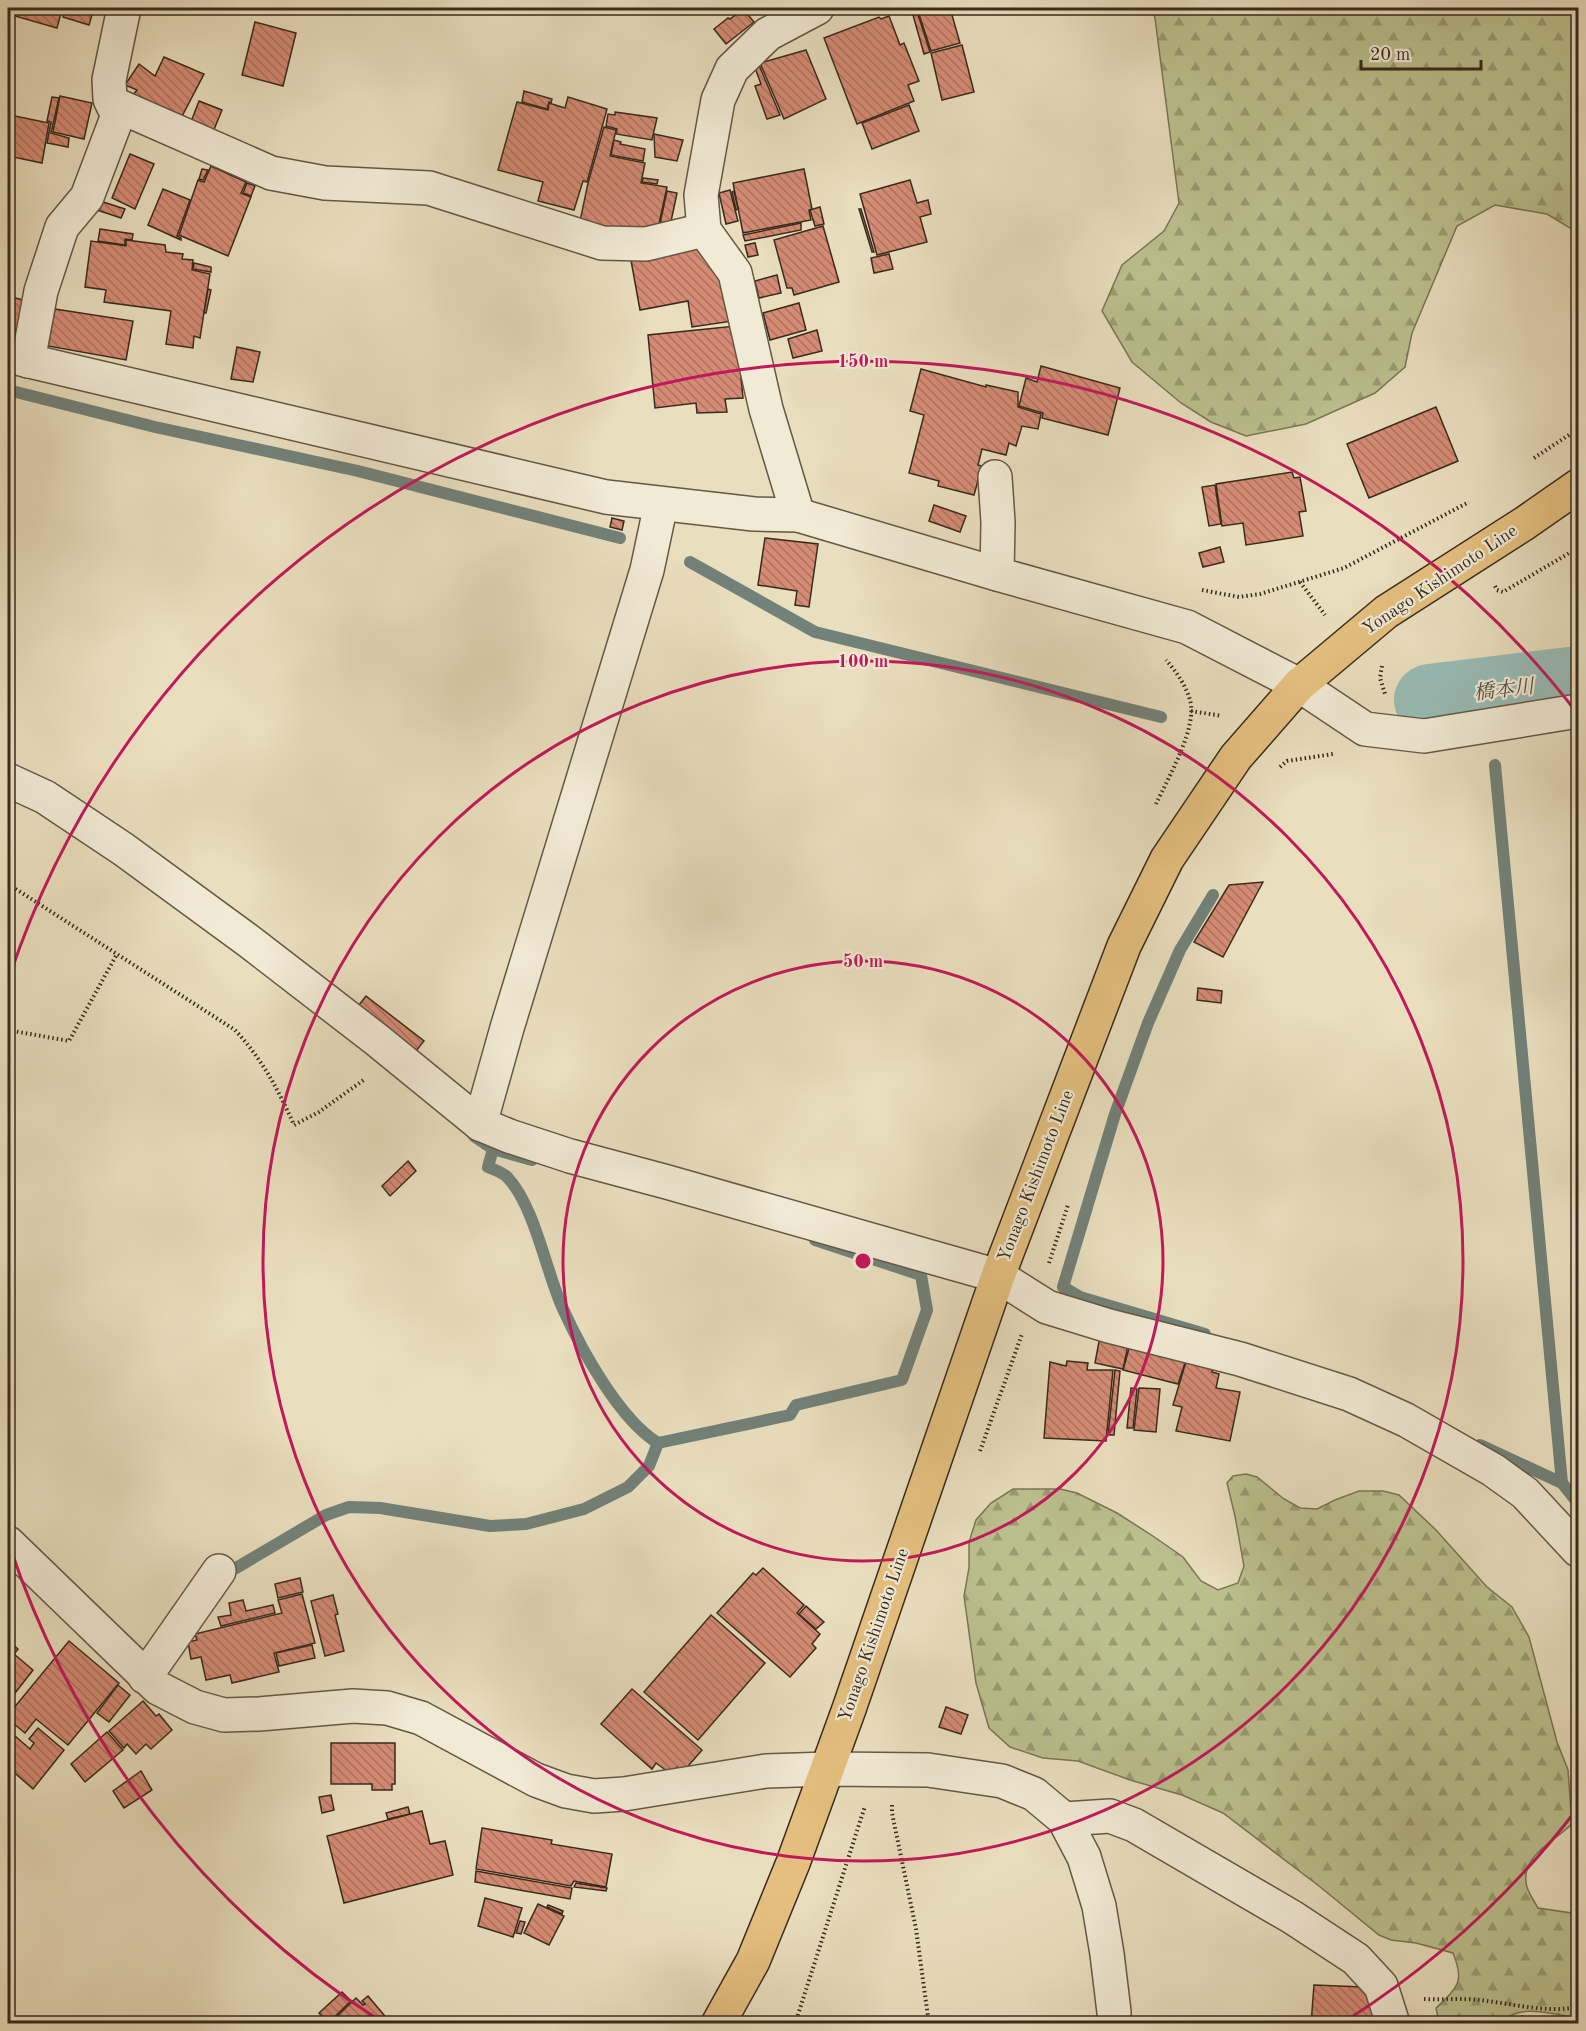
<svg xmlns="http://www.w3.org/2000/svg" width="1586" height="2031" viewBox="0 0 1586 2031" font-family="'Old Standard TT','Noto Serif JP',serif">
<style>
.forest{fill:url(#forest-firs);stroke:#7a7656;stroke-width:1.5}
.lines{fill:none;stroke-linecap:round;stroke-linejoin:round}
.stream{stroke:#728179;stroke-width:12}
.river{stroke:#98bbb6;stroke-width:72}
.building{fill:url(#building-back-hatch);stroke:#382b1d;stroke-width:1.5}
.minor-casing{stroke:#645845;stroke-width:36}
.major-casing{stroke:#382b1d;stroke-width:36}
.path{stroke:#382b1d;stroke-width:4;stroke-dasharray:1.5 3;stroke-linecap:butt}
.minor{stroke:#f1ead5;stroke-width:33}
.major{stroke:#e4bf7f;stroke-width:33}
.ring{fill:none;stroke:#c2185b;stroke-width:3}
.labels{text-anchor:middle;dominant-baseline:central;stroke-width:4.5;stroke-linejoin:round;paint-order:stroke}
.street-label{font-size:18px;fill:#382b1d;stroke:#f1ead5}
.water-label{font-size:20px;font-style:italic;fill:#504f43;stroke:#f1ead5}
.centre{fill:#c2185b;stroke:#f1ead5;stroke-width:3}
.ring-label{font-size:18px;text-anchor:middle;font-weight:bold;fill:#c2185b;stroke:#f1ead5;stroke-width:4.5;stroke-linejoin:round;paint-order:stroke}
</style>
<defs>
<pattern id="forest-firs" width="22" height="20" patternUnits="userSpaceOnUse" patternTransform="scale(1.5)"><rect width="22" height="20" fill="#bbc08e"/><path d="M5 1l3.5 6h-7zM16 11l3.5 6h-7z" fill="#999c73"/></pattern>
<pattern id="building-back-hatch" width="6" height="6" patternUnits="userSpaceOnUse" patternTransform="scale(1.5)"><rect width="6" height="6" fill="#d58b75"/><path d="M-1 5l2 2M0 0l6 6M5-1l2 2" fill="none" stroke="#ae725f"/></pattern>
</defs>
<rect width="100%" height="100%" fill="#e9debe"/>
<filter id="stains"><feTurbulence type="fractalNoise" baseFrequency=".00333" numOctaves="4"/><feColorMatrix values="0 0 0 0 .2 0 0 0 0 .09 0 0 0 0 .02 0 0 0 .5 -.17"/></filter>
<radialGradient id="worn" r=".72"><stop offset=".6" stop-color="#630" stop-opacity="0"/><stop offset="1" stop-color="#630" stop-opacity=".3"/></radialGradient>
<!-- forest -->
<g class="forest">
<polygon points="1151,8 1578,8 1578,233 1547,214 1495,205 1457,226 1412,333 1405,367 1375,393 1306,424 1246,436 1211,422 1181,403 1132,362 1102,311 1122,265 1164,231 1179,203 1155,18"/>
<path d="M1246 1474 1257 1477 1284 1499 1300 1508 1317 1509 1335 1500 1359 1491H1383L1399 1495 1436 1530 1487 1587 1512 1607 1529 1637 1557 1742 1568 1770 1572 1824C1556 1840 1518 1857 1527 1887 1529 1894 1534 1901 1538 1908L1578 1914V2018C1554 2015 1518 2002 1501 2023H1441L1438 2018 1436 2008C1458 1987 1465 1982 1453 1953L1416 1943 1391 1940 1379 1935 1319 1886 1223 1813 1182 1795 1130 1780 1078 1761 1043 1758 1010 1747 989 1728 976 1683 964 1596 969 1568V1542L976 1520 991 1503 1013 1489H1060L1077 1493 1117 1513 1153 1536 1183 1557 1201 1581 1218 1590 1238 1583 1244 1566 1235 1516 1227 1483 1233 1476Z"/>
</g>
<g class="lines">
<!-- stream -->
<g class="stream">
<polyline points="8,390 155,427 358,471 620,538"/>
<polyline points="690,562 815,632 1161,717"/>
<polyline points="1495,765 1562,1483"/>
<polyline points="474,1136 493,1149 532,1160"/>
<path d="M493 1149 488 1167C495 1170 504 1173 508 1178 535 1207 546 1272 563 1309 582 1351 620 1420 658 1443L790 1415 796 1405 902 1380 927 1310 921 1275 815 1240"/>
<polyline points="1205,1334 1080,1297 1063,1287 1115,1114 1148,1023 1180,950 1213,895"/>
<polyline points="1480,1445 1562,1483 1578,1503"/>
<polyline points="236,1568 326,1515 349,1507 380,1508 490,1526 526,1524 584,1509 628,1487 649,1466 658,1443"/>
</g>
<!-- river -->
<polyline class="river" points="1430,700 1578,682"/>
</g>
<!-- building -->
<g class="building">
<polygon points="8,8 94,8 89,25 63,17 66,9 62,9 57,28 8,14"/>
<polygon points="911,8 916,8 930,52 924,54"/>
<polygon points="917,8 950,8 960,43 931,51"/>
<polygon points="743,9 754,22 726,44 714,29 728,18 730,19"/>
<polygon points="889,16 900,45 904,43 919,81 908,85 914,101 857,124 824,38 879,17 881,19"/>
<polygon points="255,22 296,33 283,86 242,75"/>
<polygon points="962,45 974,92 942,100 931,53"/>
<polygon points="806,50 826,99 784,119 760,63"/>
<polygon points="164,57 204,74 179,122 132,96 137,90 125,85 139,64 155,76"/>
<polygon points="759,65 780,115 767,119 755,86 761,84 755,68"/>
<polygon points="524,91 552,99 551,103 549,102 547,109 522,102"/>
<polygon points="60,96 92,103 84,139 53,132"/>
<polygon points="52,97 59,98 51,133 69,138 68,147 47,143 51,122 47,121"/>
<polygon points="568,97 607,109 587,182 583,181 574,210 538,201 543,182 498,170 517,102 548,110 549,103 565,108"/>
<polygon points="199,101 222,110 211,137 189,127"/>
<polygon points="909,105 919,131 872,149 862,123"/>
<polygon points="8,112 10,115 49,123 42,163 8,156"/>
<polygon points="615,112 657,118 652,140 616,134 617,129 606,126 608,114 615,115"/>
<polygon points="604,127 616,130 610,156 645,163 641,183 667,187 657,233 579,226 588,183"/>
<polygon points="654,134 683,140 677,161 655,157"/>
<polygon points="614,140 621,142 620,144 645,149 643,161 611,155"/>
<polygon points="130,154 154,164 135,209 112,198"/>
<polygon points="211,166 246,182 241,193 251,197 228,256 179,235 198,180 204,182"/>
<polygon points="202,169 208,170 203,180 199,179"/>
<polygon points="804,169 812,209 809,210 811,220 743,233 733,183"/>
<polygon points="643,178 658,180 657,184 642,182"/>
<polygon points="910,180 917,203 928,200 931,214 920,217 927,242 877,255 860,194"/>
<polygon points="247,183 255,186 251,196 243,193"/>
<polygon points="163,189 190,200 177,236 181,238 181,240 148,225"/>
<polygon points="730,190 738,221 726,224 719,193"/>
<polygon points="667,191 677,193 669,231 659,228"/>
<polygon points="734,191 738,209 736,210 732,192"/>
<polygon points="97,200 125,209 121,218 94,209"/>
<polygon points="820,207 824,224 815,226 810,210"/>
<polygon points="859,209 861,209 874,252 872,252"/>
<polygon points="801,223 801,230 745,241 743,235"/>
<polygon points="823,226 839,282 794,295 792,288 787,288 774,240"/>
<polygon points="100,229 133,234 132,240 125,239 125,245 98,241"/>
<polygon points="126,240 165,245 166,252 183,254 182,259 193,260 192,270 210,274 200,338 194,336 193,348 166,344 171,311 104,302 106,290 85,287 91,241 126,246"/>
<polygon points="755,243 758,255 748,257 745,245"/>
<polygon points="699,245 724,281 733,321 692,327 688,301 640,310 630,255"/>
<polygon points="889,254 893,269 874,273 871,258"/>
<polygon points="194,263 211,267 211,272 193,269"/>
<polygon points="777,275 781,293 759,298 755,281"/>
<polygon points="208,289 211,290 206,313 204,313"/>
<polygon points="8,296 27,301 17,336 8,333"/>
<polygon points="799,303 806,330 770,340 763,313"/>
<polygon points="55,309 133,321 126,360 48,346"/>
<polygon points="736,326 743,398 725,399 727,412 697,413 696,403 655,408 648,335"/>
<polygon points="817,330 822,351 793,358 788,339"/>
<polygon points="237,347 260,352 253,382 231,379"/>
<polygon points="1041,366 1120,388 1108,435 1042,418 1043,413 1019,406 1026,378 1037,382"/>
<polygon points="921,369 986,387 986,385 1018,392 1018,407 1041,414 1038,429 1022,426 1016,446 1009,443 1006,455 982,449 978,465 982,466 974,495 938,486 939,481 909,473 924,415 910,411"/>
<polygon points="1436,407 1458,461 1369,498 1347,444"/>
<polygon points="1292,472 1294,478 1300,477 1306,511 1299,512 1303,536 1246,545 1243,523 1222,526 1216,484"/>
<polygon points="1215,485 1221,524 1209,526 1202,487"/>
<polygon points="934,505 966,516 960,532 929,521"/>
<polygon points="612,518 624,521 622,530 610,527"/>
<polygon points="765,538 818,544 809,607 795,605 797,591 758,585"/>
<polygon points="1220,547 1224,562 1203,567 1199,553"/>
<polygon points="1263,882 1223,957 1194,942 1229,885"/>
<polygon points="1198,988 1222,991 1221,1003 1197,1000"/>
<polygon points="366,996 424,1041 416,1051 359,1005"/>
<polygon points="408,1161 416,1171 390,1196 382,1186"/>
<polygon points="1100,1336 1129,1341 1123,1369 1095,1363"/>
<polygon points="1131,1341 1188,1354 1178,1384 1123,1370"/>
<polygon points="1188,1355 1215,1360 1212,1372 1219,1374 1216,1388 1240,1392 1230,1441 1176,1431 1182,1407 1173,1405"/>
<polygon points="1067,1361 1088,1363 1087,1370 1113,1370 1106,1441 1044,1438 1050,1362 1066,1366"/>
<polygon points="1115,1370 1120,1371 1114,1435 1108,1435"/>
<polygon points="1131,1388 1137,1389 1133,1428 1127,1428"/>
<polygon points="1139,1388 1160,1389 1156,1432 1134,1430"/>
<polygon points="763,1568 804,1605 797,1613 820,1634 812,1644 816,1648 790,1677 717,1613 753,1573 756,1575"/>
<polygon points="300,1578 303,1592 278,1598 275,1584"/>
<polygon points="302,1594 315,1643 274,1653 279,1672 232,1683 230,1675 206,1680 201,1657 191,1659 188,1642 197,1640 195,1634 282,1613 278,1600"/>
<polygon points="333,1595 338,1614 335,1615 344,1651 325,1656 311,1601"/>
<polygon points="243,1600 246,1611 273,1605 275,1613 221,1626 218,1617 231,1615 229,1603"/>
<polygon points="806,1606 824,1622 816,1629 799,1614"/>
<polygon points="711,1615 765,1663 698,1740 644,1692"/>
<polygon points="8,1640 18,1649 14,1654 33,1670 8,1702"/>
<polygon points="69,1641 119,1683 68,1745 36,1719 25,1733 8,1719 8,1715"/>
<polygon points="312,1645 315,1658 279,1666 276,1653"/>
<polygon points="118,1685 130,1695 109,1722 97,1713"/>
<polygon points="632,1689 702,1750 683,1772 677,1767 671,1774 656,1763 652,1769 601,1724"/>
<polygon points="143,1701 156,1716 159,1714 172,1730 151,1749 146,1744 136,1754 127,1744 124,1748 109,1731"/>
<polygon points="946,1707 968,1715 961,1734 939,1727"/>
<polygon points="38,1728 64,1750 33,1789 8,1767 8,1730 30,1749 34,1743 29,1739"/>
<polygon points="107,1732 123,1750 85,1782 71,1764"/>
<polygon points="331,1743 395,1743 395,1784 392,1784 392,1790 372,1790 372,1784 331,1784"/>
<polygon points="141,1771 152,1790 124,1808 113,1791"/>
<polygon points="331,1795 334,1810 322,1813 319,1797"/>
<polygon points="408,1807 410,1814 388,1819 386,1813"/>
<polygon points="422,1811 430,1844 445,1841 453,1875 344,1903 327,1836"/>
<polygon points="482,1828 552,1840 551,1844 612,1854 606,1887 574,1881 571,1886 476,1869"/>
<polygon points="476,1871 572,1888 570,1899 475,1882"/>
<polygon points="576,1883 607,1888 606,1891 574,1887"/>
<polygon points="485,1898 522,1908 513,1937 478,1926"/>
<polygon points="538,1904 564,1916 549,1945 524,1933"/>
<polygon points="548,1905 563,1911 562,1914 547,1907"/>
<polygon points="520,1921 525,1922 521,1934 516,1933"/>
<polygon points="1314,1985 1363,1987 1379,2024 1311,2024"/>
<polygon points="342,1992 351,2001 328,2023 319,2013"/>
<polygon points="368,1996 389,2021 386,2024 329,2024 356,1998 363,2005 365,2004 362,2001"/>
<polygon points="1522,2016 1547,2024 1520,2024"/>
</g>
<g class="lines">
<!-- minor casing -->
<g class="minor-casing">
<g id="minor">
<polyline points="118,116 110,99 109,80 124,8"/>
<polyline points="8,356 606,497 754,514 798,515 997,574 1187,627 1299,685 1365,729 1424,736 1578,711"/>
<polyline points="28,361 41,291 62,227 87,197 121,107 271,173 325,183 429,188 602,243 646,244 704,230"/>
<polyline points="995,477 998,522 997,574"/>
<polyline points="798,515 766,409 735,273 704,230 701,195 718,100 732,69 768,34 817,8"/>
<polyline points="8,780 45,797 123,849 250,942 377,1040 480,1124 509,1136 570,1156 667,1182 998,1276 1047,1307 1109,1326 1240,1359 1349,1394 1406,1420 1493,1470 1525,1493 1578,1550"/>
<polyline points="480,1124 507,1028 647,570 661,504"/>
<polyline points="8,1543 158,1688 195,1707 224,1715 259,1714 353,1706 387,1708 421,1718 536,1780 566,1791 594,1796 624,1794 766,1771 828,1769 928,1770 1002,1781 1034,1794 1064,1819 1084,1857 1099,1906 1107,1954 1114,2012 1114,2024"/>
<polyline points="145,1677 219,1571"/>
<polyline points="1064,1819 1110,1816 1134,1825 1292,1917 1356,1959 1381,1986 1393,2024"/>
</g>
</g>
<!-- major casing -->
<g class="major-casing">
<polyline id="major" points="718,2024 753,1961 793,1863 849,1709 998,1276 1124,946 1167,859 1236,757 1299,685 1386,612 1525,523 1578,486"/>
</g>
<!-- path -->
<g class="path">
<polyline points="1534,458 1578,429"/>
<polyline points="1300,582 1325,615"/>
<polyline points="1495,586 1497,590 1503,592 1571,552"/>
<polyline points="1202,590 1239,597 1260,594 1344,568 1469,502"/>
<polyline points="1382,666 1380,678 1385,694"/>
<polyline points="1191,711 1222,716"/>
<polyline points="1280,767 1287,761 1333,754"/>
<path d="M1156 804C1168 778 1198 727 1190 700 1186 686 1176 671 1166 660"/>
<path d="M8 884 235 1030C262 1059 278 1089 294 1125L319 1112 365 1079"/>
<polyline points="8,1030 69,1041 117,954"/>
<polyline points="1049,1263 1068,1205"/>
<polyline points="980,1451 1022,1334"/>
<polyline points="892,1805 892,1813 916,1929 929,2024"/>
<path d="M1424 1999C1443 2000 1462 1998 1480 2000 1513 2004 1547 2013 1578 2007"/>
<polyline points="795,2024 865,1806"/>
</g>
<!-- minor -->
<use href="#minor" class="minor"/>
<!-- major -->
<use href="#major" class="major"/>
</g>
<!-- distance rings -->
<g class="ring">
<circle cx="863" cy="1261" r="300"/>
<circle cx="863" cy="1261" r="600"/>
<path d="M1577 1809A900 900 0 0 1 1347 2020M379 2020A900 900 0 0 1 10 1547M10 975A900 900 0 0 1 1577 713"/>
</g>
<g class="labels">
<!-- street labels -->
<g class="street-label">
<text transform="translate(1440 580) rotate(-34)">Yonago Kishimoto Line</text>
<text transform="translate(1036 1176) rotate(-69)">Yonago Kishimoto Line</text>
<text transform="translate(874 1635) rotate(-71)">Yonago Kishimoto Line</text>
</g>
<!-- water labels -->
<g class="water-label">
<text transform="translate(1504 691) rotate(-7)">橋本川</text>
</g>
</g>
<circle cx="863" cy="1261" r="9" class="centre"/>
<g class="ring-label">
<text x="863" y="367">150 m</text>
<text x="863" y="667">100 m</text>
<text x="863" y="967">50 m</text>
</g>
<!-- margin -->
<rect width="1586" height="2031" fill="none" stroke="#e9debe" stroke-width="30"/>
<rect x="9" y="9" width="1568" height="2013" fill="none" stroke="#382b1d" stroke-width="3"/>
<rect x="15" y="15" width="1556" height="2001" fill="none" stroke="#382b1d" stroke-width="1.5"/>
<!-- scale -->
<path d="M1361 60v9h120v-9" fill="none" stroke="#382b1d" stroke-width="3"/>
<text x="1370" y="60" font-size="18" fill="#382b1d" stroke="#f1ead5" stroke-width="4.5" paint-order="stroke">20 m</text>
<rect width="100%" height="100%" filter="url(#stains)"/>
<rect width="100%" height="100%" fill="url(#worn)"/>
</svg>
